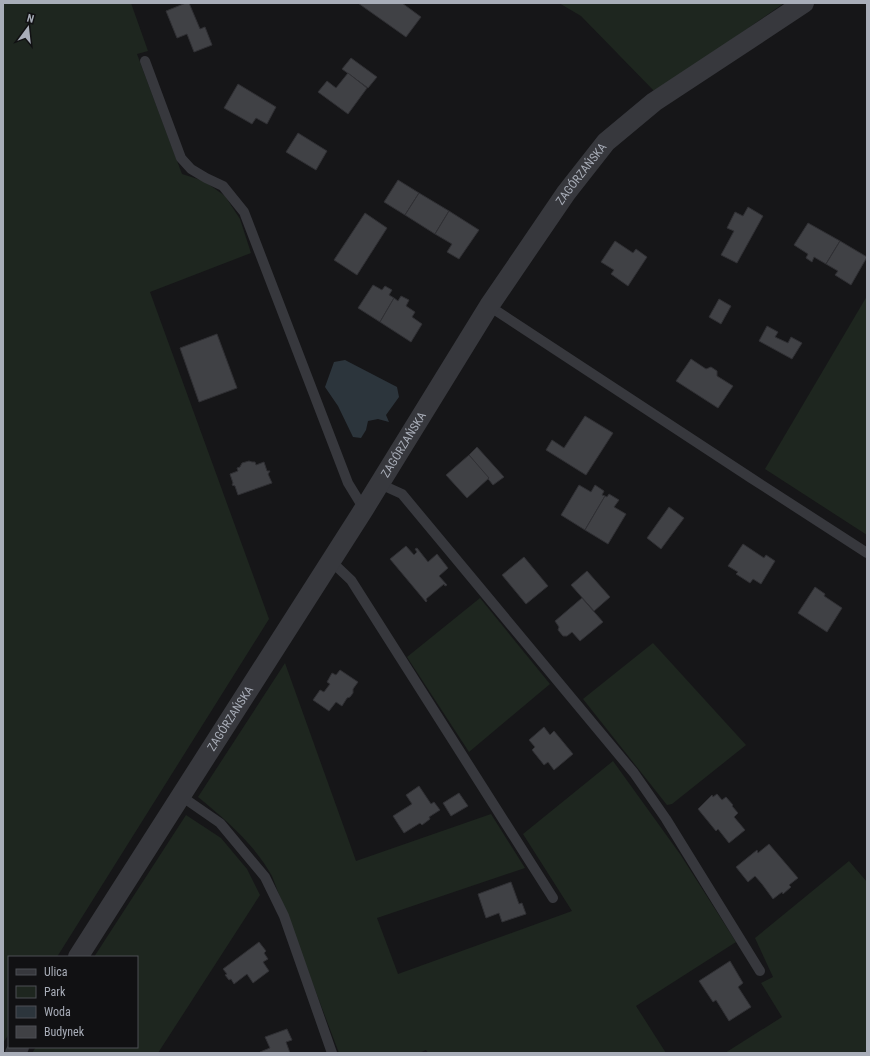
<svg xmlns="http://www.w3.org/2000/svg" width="870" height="1056" viewBox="0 0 870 1056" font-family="'Roboto Condensed',sans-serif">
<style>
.green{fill:#1e261f}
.water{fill:#2c353c}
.building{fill:#404145;stroke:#303034}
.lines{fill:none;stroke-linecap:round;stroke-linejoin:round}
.service{stroke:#37383d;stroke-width:10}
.minor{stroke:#37383d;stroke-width:20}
.labels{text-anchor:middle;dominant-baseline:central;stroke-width:3.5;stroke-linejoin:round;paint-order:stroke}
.street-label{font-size:12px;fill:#a8adb8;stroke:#111113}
</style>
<rect width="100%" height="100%" fill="#161618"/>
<!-- green -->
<g class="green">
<polygon points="3,3 131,3 148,51 137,54 182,174 204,181 225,196 240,219 251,253 150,292 269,619 57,957 9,957 9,1034 3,1043"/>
<polygon points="559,3 784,3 656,93 581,16"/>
<polygon points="867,296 867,535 765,469"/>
<polygon points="480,598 550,684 469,752 407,657"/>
<polygon points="653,643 746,745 672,804 667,805 583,699"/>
<path d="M285 663 356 861 491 814 525 868 377 918 398 974 572 911 523 834 613 761 680 854 736 942 636 1006 666 1053H428L426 1050 419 1053H339L272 876C254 844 227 821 198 797Z"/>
<polygon points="186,815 221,838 247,869 260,895 158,1053 32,1053 36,1047 137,1047 137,957 94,957"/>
<polygon points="849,861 867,882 867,1053 725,1053 782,1017 761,983 773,977 755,938"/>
</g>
<!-- water -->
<polygon class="water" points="345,360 397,387 399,397 386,415 389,422 378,419 368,421 366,430 361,438 353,437 338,406 325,387 334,362"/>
<!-- building -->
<g class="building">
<polygon points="186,3 189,3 200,29 205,27 212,45 194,52 187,34 177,38 166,11"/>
<polygon points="358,3 402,3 421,17 406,37"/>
<polygon points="351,58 377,77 368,88 342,69"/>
<polygon points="348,73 367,88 348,114 318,92 327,81 336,88"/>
<polygon points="238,84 276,107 267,124 256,118 252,124 224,108"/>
<polygon points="298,133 327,151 316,170 286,152"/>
<polygon points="398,180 419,193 405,215 384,202"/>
<polygon points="419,193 449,211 435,234 405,215"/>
<polygon points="748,207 763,216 737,263 721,255 734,231 727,228 735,212 743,216"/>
<polygon points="449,211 479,230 459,259 447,252 452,244 435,234"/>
<polygon points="365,213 387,228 357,275 334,260"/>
<polygon points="808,223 840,241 826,264 814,257 812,262 806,258 808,254 794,245"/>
<polygon points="615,241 633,253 636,249 647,257 628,286 611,274 614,270 601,262"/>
<polygon points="840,241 867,257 851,285 835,275 838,271 826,264"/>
<polygon points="373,285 382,290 385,286 392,290 389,295 394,298 380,322 358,308"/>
<polygon points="401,296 409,300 406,306 415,312 412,317 422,324 411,342 380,322 394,298 398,301"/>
<polygon points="719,299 731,306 721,324 709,317"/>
<polygon points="767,326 778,332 775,337 788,343 791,337 802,343 792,359 759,341"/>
<polygon points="217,334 237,388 199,402 180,348"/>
<polygon points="691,359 706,369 711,367 717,371 717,376 733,386 718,408 676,381"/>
<polygon points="585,416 613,433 586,475 546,450 552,440 564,448"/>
<polygon points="477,447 504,477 493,485 469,455"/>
<polygon points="469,455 489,478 467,498 446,475"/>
<polygon points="249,461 252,462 255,462 256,465 264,462 267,471 270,471 268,474 272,483 238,495 235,486 232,485 233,483 230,474 238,471 237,468 240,467 242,463"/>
<polygon points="579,485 591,492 595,485 604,491 602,495 605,496 585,530 561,515"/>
<polygon points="609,494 619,500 614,507 626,514 608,544 585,530 605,496 607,497"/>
<polygon points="669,507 684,518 661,549 647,538"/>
<polygon points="743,544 764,558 766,555 775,561 761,584 753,579 750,583 736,574 738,572 728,566"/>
<polygon points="406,546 414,555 417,552 415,549 417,548 428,562 437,554 448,568 439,576 447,585 445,586 444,584 426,599 427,601 426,602 390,559"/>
<polygon points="524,557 548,586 526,604 502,575"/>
<polygon points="587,571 610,597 594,611 571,585"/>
<polygon points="815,587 825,594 824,596 842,608 827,632 798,613"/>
<polygon points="582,598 603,622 580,641 572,632 567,636 563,636 558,630 559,627 555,621"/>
<polygon points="340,670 358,682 353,689 353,693 350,697 347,698 342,706 336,702 329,711 313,700 320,690 324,692 330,684 327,682 332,673 336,675"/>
<polygon points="544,727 550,735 554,731 573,754 554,770 548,762 544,765 532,750 535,747 529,740"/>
<polygon points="419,786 431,804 434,802 440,810 429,817 430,819 422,825 420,823 404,833 393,816 412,804 406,795"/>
<polygon points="459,793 468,806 451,816 443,803"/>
<polygon points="717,794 722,800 726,797 733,805 732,806 738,813 734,817 745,830 729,843 718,829 716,831 698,809 712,795 713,797"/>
<polygon points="769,844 798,878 789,885 791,887 783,894 782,892 773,899 762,884 755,876 748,882 736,867 757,850 758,853"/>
<polygon points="511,882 519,904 522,903 526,914 502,922 499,913 486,918 478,894"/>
<polygon points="259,942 266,951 264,953 268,959 263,962 269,971 253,983 247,974 234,984 231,979 229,980 225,975 227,974 223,969"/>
<polygon points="730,961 743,983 738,987 751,1007 729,1021 716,1000 713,1002 699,981"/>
<polygon points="287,1029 292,1040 286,1042 290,1053 260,1053 260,1052 270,1048 265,1037"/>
</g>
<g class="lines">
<!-- service -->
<g class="service">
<polyline points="145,61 181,158 191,169 206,178 223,186 244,212 348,483 364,509"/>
<polyline points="489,306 751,478 867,553"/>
<polyline points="380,484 402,494 634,773 666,819 760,971"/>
<polyline points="331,561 351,580 553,898"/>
<polyline points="181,796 220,823 265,877 284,916 332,1053"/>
</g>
<!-- minor -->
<g class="minor">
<path id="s1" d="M78 957 364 509 489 306 566 193 606 142 654 102 804 3"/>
<polyline points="15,1053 19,1047"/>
</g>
</g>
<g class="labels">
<!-- street labels -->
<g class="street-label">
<text stroke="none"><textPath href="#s1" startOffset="931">ZAGÓRZAŃSKA</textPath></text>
<text stroke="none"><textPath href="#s1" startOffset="607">ZAGÓRZAŃSKA</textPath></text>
<text stroke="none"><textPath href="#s1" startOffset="283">ZAGÓRZAŃSKA</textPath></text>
</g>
</g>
<!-- border -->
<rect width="870" height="1056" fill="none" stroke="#a8adb8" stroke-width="8"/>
<!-- legend -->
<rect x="8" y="956" width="130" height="92" fill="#111113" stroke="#4d4f55"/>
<rect x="16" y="969" width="20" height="6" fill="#37383d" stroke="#4d4f55"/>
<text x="44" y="976" font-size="12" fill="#a8adb8">Ulica</text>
<rect x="16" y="986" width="20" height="12" fill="#1e261f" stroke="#4d4f55"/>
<text x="44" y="996" font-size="12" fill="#a8adb8">Park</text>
<rect x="16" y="1006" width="20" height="12" fill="#2c353c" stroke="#4d4f55"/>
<text x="44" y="1016" font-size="12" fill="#a8adb8">Woda</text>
<rect x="16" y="1026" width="20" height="12" fill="#404145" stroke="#4d4f55"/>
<text x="44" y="1036" font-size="12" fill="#a8adb8">Budynek</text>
<!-- north arrow -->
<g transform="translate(28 28) rotate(15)" stroke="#111113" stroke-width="3" paint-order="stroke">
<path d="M0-3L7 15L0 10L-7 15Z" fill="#a8adb8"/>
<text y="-6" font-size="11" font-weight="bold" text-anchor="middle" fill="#a8adb8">N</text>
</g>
</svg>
